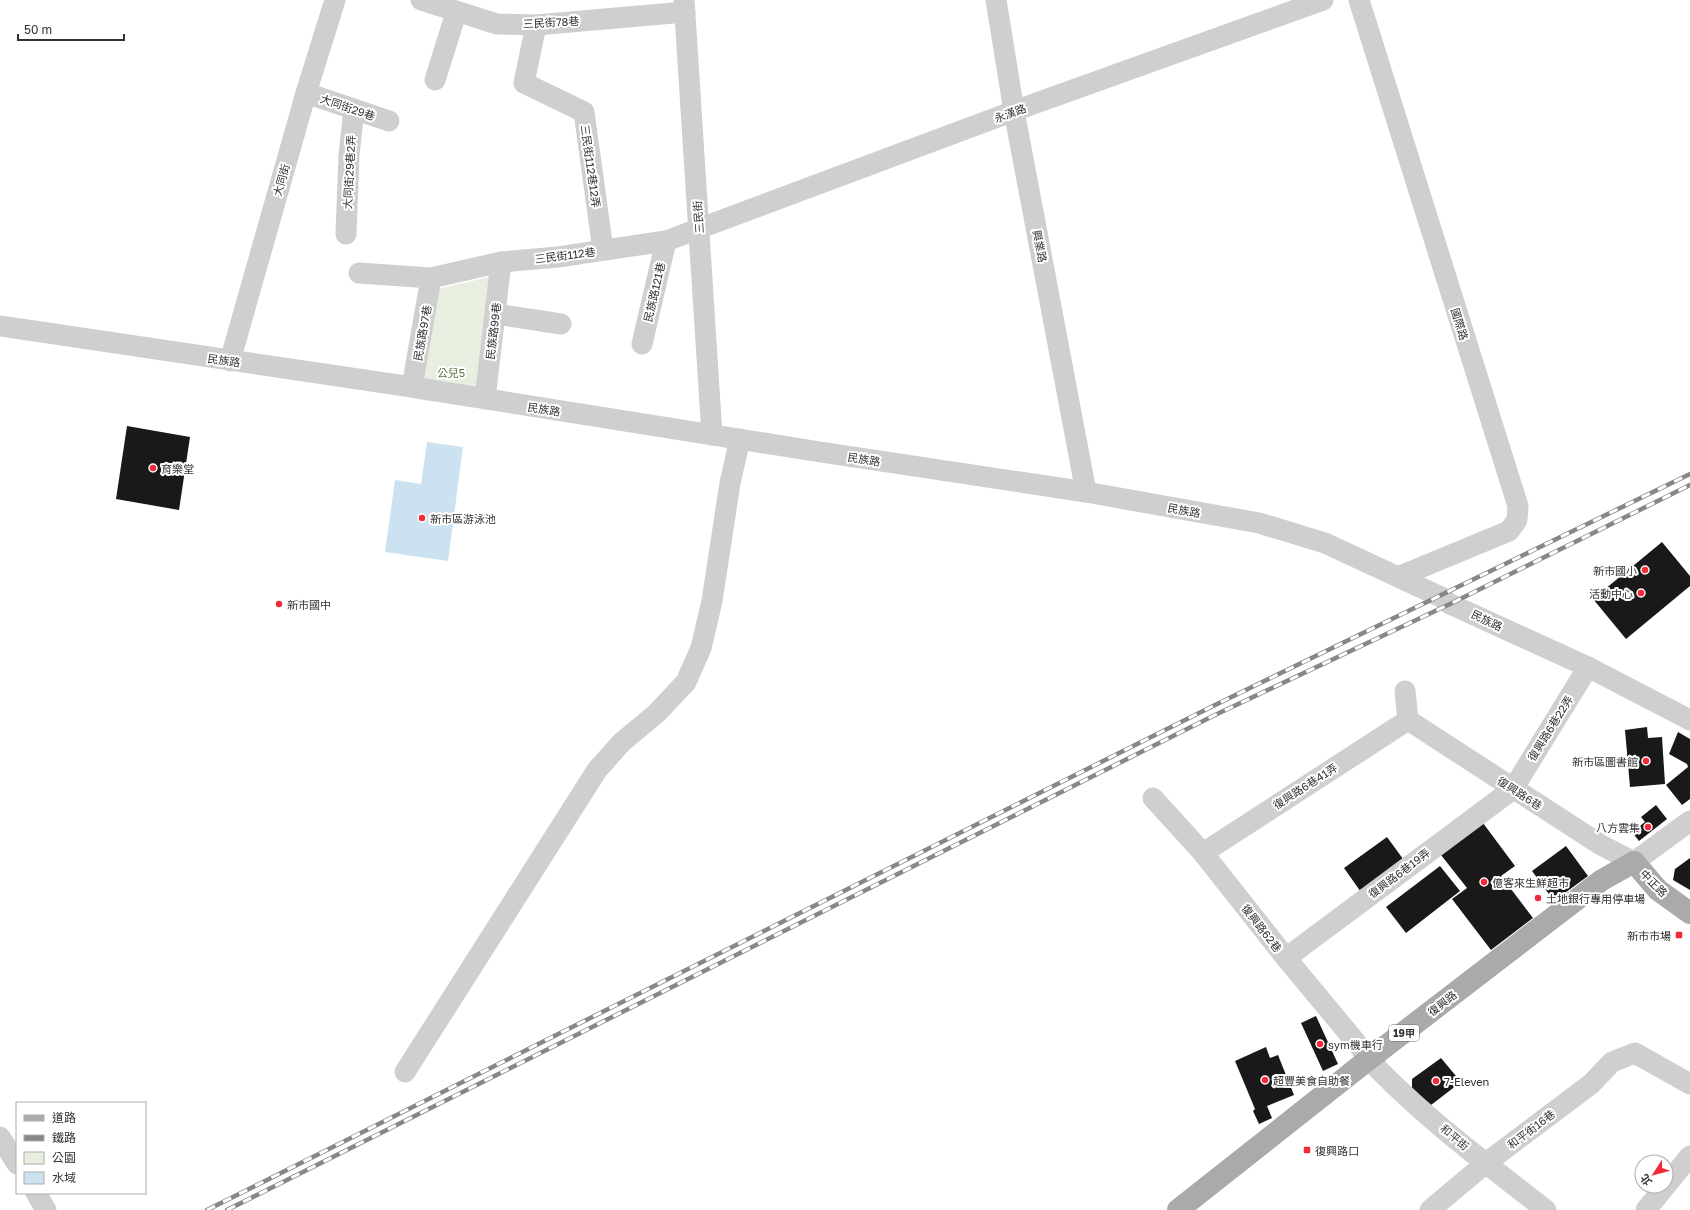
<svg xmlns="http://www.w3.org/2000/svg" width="1690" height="1210" viewBox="0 0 1690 1210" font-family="'Golos Text','Noto Sans TC',sans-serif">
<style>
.green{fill:#e8efe0}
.water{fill:#cce2f0}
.building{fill:#191919}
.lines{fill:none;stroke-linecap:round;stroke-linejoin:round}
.minor{stroke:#cfcfcf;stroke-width:21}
.major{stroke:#aaa;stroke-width:22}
.rail-casing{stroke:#878787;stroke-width:4.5}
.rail{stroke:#fff;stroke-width:3;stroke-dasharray:9;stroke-linecap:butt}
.poi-dot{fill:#f22b3a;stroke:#fff;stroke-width:1.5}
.labels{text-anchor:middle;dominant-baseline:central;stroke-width:4;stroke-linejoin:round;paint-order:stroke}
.shield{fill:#fff;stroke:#707070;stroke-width:1}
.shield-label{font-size:10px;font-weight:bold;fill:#323232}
.street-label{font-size:11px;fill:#323232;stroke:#fff}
.park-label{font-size:11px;fill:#55723b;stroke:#fff}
.poi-label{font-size:11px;fill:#323232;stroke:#fff;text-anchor:start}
</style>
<rect width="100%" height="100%" fill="#fff"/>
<!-- green -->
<polygon class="green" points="497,275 477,408 415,399 434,290"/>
<!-- water -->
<polygon class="water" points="427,442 463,447 448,561 385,552 395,480 421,484"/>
<!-- building -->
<g class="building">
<polygon points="127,426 190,437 179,510 116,499"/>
<polygon points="1662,542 1690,576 1690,586 1626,639 1593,599"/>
<polygon points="1647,727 1648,738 1662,737 1665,784 1630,787 1625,730"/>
<polygon points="1678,732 1690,739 1690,799 1682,805 1666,785 1688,767 1687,764 1669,754"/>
<polygon points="1656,805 1667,819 1639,841 1632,832 1645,822 1641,817"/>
<polygon points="1483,823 1515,866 1501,876 1533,918 1491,950 1452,899 1467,888 1441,855"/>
<polygon points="1387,837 1406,863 1363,895 1344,868"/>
<polygon points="1566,846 1588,876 1554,901 1532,871"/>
<polygon points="1690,858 1690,890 1673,880 1675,869"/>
<polygon points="1440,866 1460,891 1406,933 1386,907"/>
<polygon points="1316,1016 1338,1064 1323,1071 1301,1023"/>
<polygon points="1266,1047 1270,1058 1278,1055 1294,1095 1267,1106 1272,1118 1259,1124 1253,1111 1255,1109 1235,1061"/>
<polygon points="1441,1058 1461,1082 1431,1105 1412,1091 1412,1079"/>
</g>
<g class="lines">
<!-- minor -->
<g class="minor">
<polyline points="421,0 497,24 536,25 685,12"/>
<polyline points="684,0 712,435"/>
<polyline points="996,0 1014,111 1086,492"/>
<polyline points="1359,0 1518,506 1517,520 1509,531 1398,577"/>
<polyline points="536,25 524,83 584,112 603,250"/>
<polyline points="435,80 456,13"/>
<polyline points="306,93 389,121"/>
<polyline points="346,234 349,155 354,109"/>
<polyline points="359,273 431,278 501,262 558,257 666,241 1014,111 1323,0"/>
<polyline points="496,314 561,324"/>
<polyline points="0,326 412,387 814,451 1086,492 1259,523 1325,543 1441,597 1450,604 1588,667 1690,720"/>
<polyline points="642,344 666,241"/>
<polyline points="230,361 306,93 335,0"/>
<polyline points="412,387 431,278"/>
<polyline points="485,399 501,262"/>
<polyline points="1405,691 1408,720"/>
<polyline points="1408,720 1601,845 1634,862 1690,821"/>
<path d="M1153 798 1203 853 1286 958 1379 1070C1430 1122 1489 1166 1546 1210"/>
<polyline points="1203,853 1408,720"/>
<polyline points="1286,958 1513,789 1588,667"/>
<polyline points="405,1072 597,770 622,742 657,713 686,682 701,648 712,601 730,483 740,439"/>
<polyline points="0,1137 17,1164"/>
<polyline points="36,1193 46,1210"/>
<polyline points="1430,1210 1486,1163 1591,1084 1612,1062 1635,1053 1690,1084"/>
<polyline points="1646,1210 1690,1156"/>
</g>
<!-- major -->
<g class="major">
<polyline points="1634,862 1658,890 1690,913"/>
<polyline points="1178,1210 1369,1059 1602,880 1634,862"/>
</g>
<!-- rail casing -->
<g class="rail-casing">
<g id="rail">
<polyline points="207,1210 1211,707 1690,474"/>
<polyline points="227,1210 1215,715 1450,604 1690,485"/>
</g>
</g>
<!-- rail -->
<use href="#rail" class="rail"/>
</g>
<!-- markers -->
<g class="poi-dot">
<circle cx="153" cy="468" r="4"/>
<circle cx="422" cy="518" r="4"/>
<circle cx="1645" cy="570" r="4"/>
<circle cx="1641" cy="593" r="4"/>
<circle cx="279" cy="604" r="4"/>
<circle cx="1646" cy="761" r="4"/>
<circle cx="1648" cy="827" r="4"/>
<circle cx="1484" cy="882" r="4"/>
<circle cx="1538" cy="898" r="4"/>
<rect x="1675" y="931" width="8" height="8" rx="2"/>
<circle cx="1320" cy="1044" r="4"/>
<circle cx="1265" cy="1080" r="4"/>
<circle cx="1436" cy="1081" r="4"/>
<rect x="1303" y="1146" width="8" height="8" rx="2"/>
</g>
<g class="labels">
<!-- shield labels -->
<rect class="shield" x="1389" y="1025" width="30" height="16" rx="3"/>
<g class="shield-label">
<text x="1404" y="1033">19甲</text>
</g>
<!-- street labels -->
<g class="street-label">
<text transform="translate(551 22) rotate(-3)">三民街78巷</text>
<text transform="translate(348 107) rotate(19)">大同街29巷</text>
<text transform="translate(1010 113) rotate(-20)">永漢路</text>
<text transform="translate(591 166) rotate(82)">三民街112巷12弄</text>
<text transform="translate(349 172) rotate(-87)">大同街29巷2弄</text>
<text transform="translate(281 180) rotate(-74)">大同街</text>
<text transform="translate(698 217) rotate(-94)">三民街</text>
<text transform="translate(1040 246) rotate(79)">興業路</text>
<text transform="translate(565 255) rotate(-7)">三民街112巷</text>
<text transform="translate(654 292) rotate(-77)">民族路121巷</text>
<text transform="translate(1460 324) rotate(73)">國際路</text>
<text transform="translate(493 331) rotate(-83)">民族路99巷</text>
<text transform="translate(422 333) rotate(-80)">民族路97巷</text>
<text transform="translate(224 360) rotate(8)">民族路</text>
<text transform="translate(544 409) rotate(9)">民族路</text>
<text transform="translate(864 459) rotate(9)">民族路</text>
<text transform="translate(1184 510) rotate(10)">民族路</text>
<text transform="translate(1487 620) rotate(25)">民族路</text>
<text transform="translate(1550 728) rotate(-58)">復興路6巷22弄</text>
<text transform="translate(1305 786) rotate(-33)">復興路6巷41弄</text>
<text transform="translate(1520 793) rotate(33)">復興路6巷</text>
<text transform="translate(1399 873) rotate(-37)">復興路6巷19弄</text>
<text transform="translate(1654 883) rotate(45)">中正路</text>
<text transform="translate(1262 928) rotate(52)">復興路62巷</text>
<text transform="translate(1442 1003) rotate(-38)">復興路</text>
<text transform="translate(1531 1129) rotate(-37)">和平街16巷</text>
<text transform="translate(1455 1137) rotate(40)">和平街</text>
</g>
<!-- park labels -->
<g class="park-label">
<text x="451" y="372">公兒5</text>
</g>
<!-- poi labels -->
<g class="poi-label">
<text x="161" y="468">育樂堂</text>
<text x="430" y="518">新市區游泳池</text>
<text x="1637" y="570" text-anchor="end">新市國小</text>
<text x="1633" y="593" text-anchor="end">活動中心</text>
<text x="287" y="604">新市國中</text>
<text x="1638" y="761" text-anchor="end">新市區圖書館</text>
<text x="1640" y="827" text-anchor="end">八方雲集</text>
<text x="1492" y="882">億客來生鮮超市</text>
<text x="1546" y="898">土地銀行專用停車場</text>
<text x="1671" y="935" text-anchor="end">新市市場</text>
<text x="1328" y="1044">sym機車行</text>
<text x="1273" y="1080">超豐美食自助餐</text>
<text x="1444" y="1081">7-Eleven</text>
<text x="1315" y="1150">復興路口</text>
</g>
</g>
<!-- legend -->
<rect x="16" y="1102" width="130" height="92" fill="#ffffff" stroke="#adadad"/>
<rect x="24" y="1115" width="20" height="6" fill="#aaaaaa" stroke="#adadad"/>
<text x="52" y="1122" font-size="12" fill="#323232">道路</text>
<rect x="24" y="1135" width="20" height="6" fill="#878787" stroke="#adadad"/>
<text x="52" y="1142" font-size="12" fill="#323232">鐵路</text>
<rect x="24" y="1152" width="20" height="12" fill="#e8efe0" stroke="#adadad"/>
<text x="52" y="1162" font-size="12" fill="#323232">公園</text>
<rect x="24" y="1172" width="20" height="12" fill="#cce2f0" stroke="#adadad"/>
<text x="52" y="1182" font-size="12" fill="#323232">水域</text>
<!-- north arrow -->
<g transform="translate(1654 1174) rotate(234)"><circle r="19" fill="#ffffff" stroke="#adadad"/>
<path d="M0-3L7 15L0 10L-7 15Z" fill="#f22b3a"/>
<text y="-6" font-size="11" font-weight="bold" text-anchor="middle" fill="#323232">北</text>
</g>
<!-- scale -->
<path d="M18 34v6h106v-6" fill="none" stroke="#323232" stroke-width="2"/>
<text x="24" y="34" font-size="12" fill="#323232" stroke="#ffffff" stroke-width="3" paint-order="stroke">50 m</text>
</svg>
